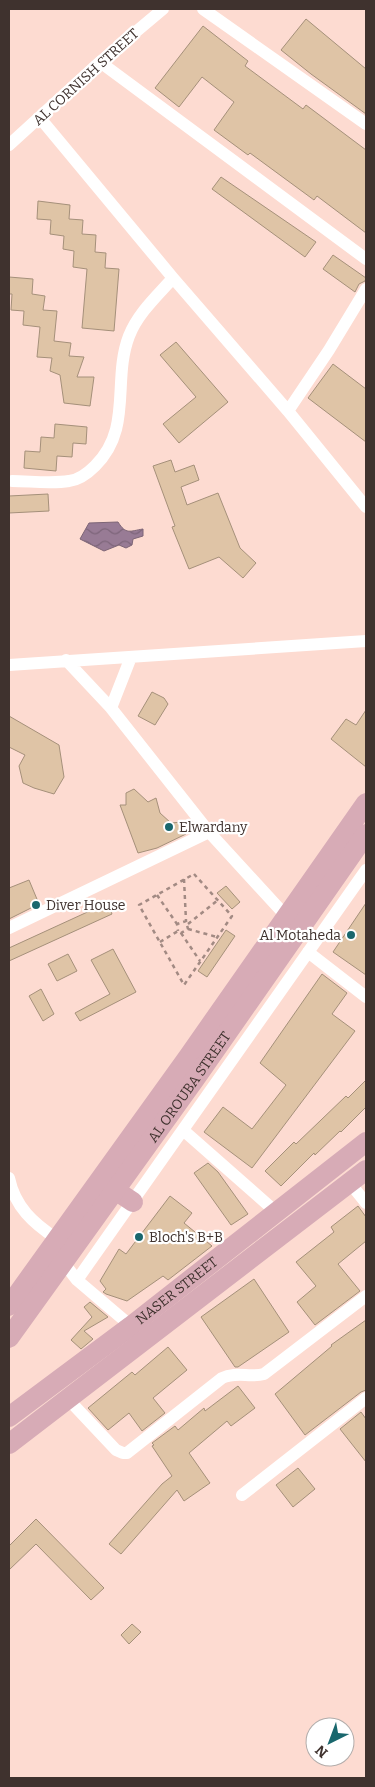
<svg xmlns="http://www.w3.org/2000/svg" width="375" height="1787" viewBox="0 0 375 1787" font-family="Bitter,serif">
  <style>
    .water { fill: url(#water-waves); stroke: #7d6576 }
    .building { fill: #dfc4a6; stroke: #a5907a }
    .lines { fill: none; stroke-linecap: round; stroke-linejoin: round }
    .path { stroke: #a28a83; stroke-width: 2.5; stroke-dasharray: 4 4; stroke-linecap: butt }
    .street { stroke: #fff; stroke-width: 12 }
    .primary { stroke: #d7abb6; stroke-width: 20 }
    .poi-dot { fill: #19676d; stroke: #fff; stroke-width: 2 }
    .labels { text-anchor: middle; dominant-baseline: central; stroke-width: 4.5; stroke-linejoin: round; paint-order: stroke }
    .street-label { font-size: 14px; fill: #3f322e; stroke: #fff }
    .poi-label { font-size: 14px; fill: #3f322e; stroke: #fff; text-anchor: start }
  </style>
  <defs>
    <pattern id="water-waves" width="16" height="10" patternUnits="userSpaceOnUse" patternTransform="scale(1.25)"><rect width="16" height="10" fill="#987b95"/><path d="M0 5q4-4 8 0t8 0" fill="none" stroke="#7d657a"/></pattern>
  </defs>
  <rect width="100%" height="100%" fill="#fddbd1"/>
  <!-- water -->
  <path class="water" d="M118 522C126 535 130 531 143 529V536L133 539 132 545 126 548 119 545 104 551 80 539 89 523Z"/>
  <!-- building -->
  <path class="building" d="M306 19 366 69V114L311 74 281 50Z
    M203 26 248 61 245 66 303 109 306 105 366 150V233L317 196 314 200 250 153 248 155 214 130 234 102 202 77 179 107 155 88Z
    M221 177 316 242 305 257 212 189Z
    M38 201 70 205 69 219 83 220 82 234 96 235 95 252 106 253 105 268 119 269 114 331 82 328 87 269 73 267 74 251 63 249 64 236 50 234 51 220 37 219Z
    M333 255 366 278 365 281 359 284 355 292 323 269Z
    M9 277 33 279 32 294 45 296 43 310 57 311 54 341 71 343 69 356 84 357 77 377H94L90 406 64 403 60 375 50 371 52 358 37 357 40 327 23 325 24 311 11 310 12 294H9Z
    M176 342 228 402 179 443 163 424 196 397 160 355Z
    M333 364 366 389V442L308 398Z
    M55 424 87 427 86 444 73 443 72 457 57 456 56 471 24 468 25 451 40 452 41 437 54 438Z
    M171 460 175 472 194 465 199 480 181 487 187 505 218 493 240 548 256 563 243 578 219 557 189 569 172 527 175 526 153 466Z
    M48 494 49 511 9 513V496Z
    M152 692 164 698 168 704 155 725 138 716Z
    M366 710V767L331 739 346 719 356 725Z
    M9 716 59 745 64 777 54 794 34 788 23 783 19 766 25 755 9 747Z
    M134 789 148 802 156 798 160 813 171 823 182 822 186 834 157 848 138 853 120 805H126V793Z
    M29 880 39 904 9 919V888Z
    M226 886 240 902 232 909 217 893Z
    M107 903 112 914 9 961V948Z
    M366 903V975L333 952Z
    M226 930 235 936 207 977 198 971Z
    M113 949 136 992 80 1021 75 1013 110 994 91 960Z
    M68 954 77 971 57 981 48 964Z
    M322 974 347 993 332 1014 355 1031 252 1168 204 1132 223 1107 252 1129 286 1085 260 1063Z
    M41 989 54 1014 43 1021 29 996Z
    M366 1080V1107L341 1132 340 1131 315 1155 314 1153 281 1186 265 1171 294 1142 296 1144 346 1096 348 1098Z
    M208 1163 218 1172 248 1214 231 1225 194 1173Z
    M170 1196 192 1213 184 1223 212 1246 168 1280 163 1276 127 1301 106 1294 103 1292 106 1289 100 1281 119 1249 126 1254Z
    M358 1206 366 1217V1241L338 1264 360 1291 315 1325 297 1302 316 1286 296 1262 334 1232 331 1227Z
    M254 1279 289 1332 238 1367H235L201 1317Z
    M90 1302 108 1317 84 1331 93 1339 81 1349 71 1340 92 1317 84 1307Z
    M366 1320V1390L361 1392 305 1435 275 1394 332 1346 331 1345Z
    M168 1347 187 1370 153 1398 165 1413 142 1431 129 1413 108 1430 88 1408 132 1372 135 1375Z
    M238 1386 255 1408 231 1426 227 1421 189 1453 210 1483 184 1501 177 1490 121 1554 109 1544 162 1484 172 1476 152 1446 154 1445 152 1443 175 1426 178 1430 204 1408 205 1411Z
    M361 1412 366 1419V1462L340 1429Z
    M298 1468 315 1489 293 1507 276 1485Z
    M36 1519 104 1588 91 1600 36 1544 9 1570V1546Z
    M132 1624 141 1632 129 1644 121 1635Z"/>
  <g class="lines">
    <!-- path -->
    <path class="path" d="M194 874 232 916 184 985 139 905Z
      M184 879 186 921
      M157 895 177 924
      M188 924 218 900
      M188 929 217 937
      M181 933 200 961
      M160 942 178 931 181 933 188 929 186 921 177 924 178 931"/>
    <!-- street -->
    <path class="street" d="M203 9 366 124
      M100 62 366 259
      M40 118 173 278 288 411 366 507
      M9 145 100 62 163 9
      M288 411 329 350 366 289
      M12 481C29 481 52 484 69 481 79 480 88 473 95 466 133 429 112 380 129 336 138 313 157 296 173 278
      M66 660 111 708 209 832 286 916
      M9 665 366 641
      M111 708 131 657
      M9 928 209 832
      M308 952 366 997
      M183 1130 276 1212
      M9 1178C15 1207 33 1223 57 1239
      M350 1183 366 1203
      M63 1262 77 1280 131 1326
      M77 1280 366 870
      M68 1399 116 1450 123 1453H127L222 1378C236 1371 250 1378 264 1374L366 1296
      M242 1495 366 1398"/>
    <!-- primary -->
    <g class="primary">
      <path d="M115 1190 133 1202"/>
      <path d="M9 1306 188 1057 366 803"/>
      <path id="s1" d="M9 1338 195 1079 366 834"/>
      <path id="s2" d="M9 1417 131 1326 366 1142"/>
      <path d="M9 1444 366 1170"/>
    </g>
  </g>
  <!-- markers -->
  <g class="poi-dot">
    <circle cx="169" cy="827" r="5"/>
    <circle cx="36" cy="905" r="5"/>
    <circle cx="351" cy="935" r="5"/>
    <circle cx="139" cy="1237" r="5"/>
  </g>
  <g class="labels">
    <!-- street labels -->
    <g class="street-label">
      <text transform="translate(86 77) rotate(-42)">AL CORNISH STREET</text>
      <text stroke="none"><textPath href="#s1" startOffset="309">AL OROUBA STREET</textPath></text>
      <text stroke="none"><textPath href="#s2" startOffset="210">NASER STREET</textPath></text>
    </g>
    <!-- poi labels -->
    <g class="poi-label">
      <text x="179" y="827">Elwardany</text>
      <text x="46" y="905">Diver House</text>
      <text x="341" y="935" text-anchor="end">Al Motaheda</text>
      <text x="149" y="1237">Bloch's B+B</text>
    </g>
  </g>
  <!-- border -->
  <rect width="375" height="1787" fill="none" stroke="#3f322e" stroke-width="20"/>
  <!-- north arrow -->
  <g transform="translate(330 1742) rotate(222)"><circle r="24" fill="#ffffff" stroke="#b2adab"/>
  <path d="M0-4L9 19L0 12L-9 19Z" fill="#19676d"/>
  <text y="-8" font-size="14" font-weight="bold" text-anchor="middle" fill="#3f322e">N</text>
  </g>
</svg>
